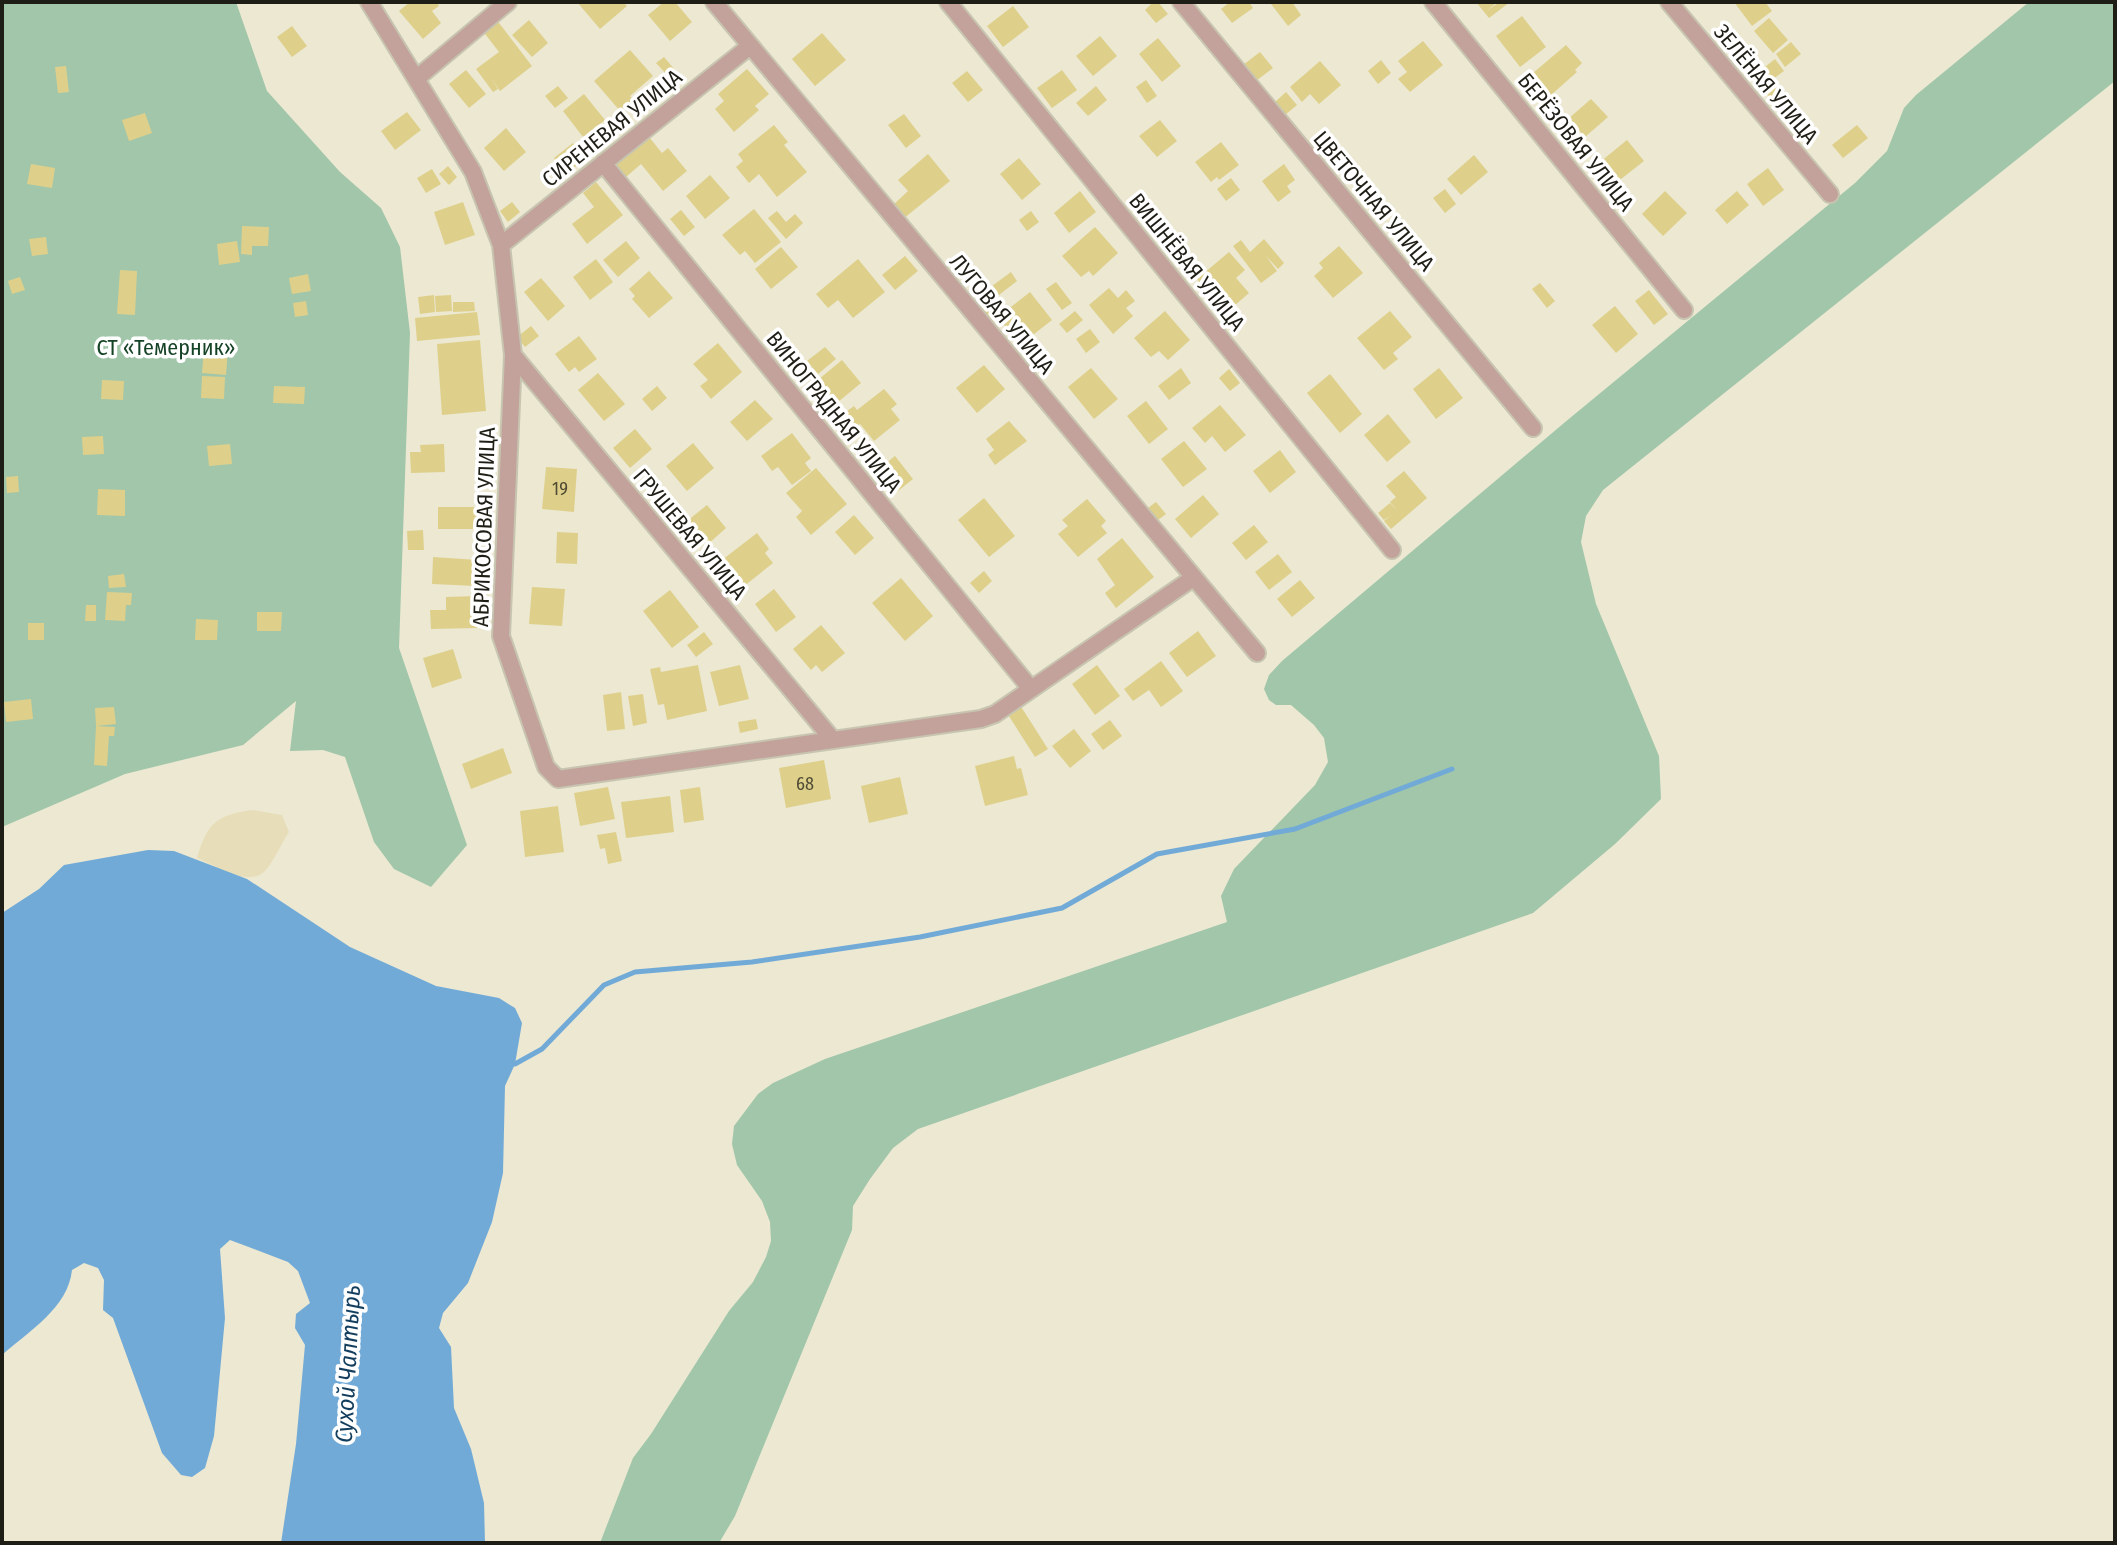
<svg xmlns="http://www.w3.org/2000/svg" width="2117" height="1545" viewBox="0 0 2117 1545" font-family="'Fira Sans Condensed',sans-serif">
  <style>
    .green { fill: #a1c6aa }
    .sand { fill: #e7deb9 }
    .water { fill: #71aad7 }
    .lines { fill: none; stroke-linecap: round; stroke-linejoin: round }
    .stream { stroke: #71aad7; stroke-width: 5 }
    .building { fill: #ded08b }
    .street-casing { stroke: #c7c4b0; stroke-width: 20 }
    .street { stroke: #c3a29c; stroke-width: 16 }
    .labels { text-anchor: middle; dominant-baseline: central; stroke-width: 7; stroke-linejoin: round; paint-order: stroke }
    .number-label { font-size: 18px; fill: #4f4a33 }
    .street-label { font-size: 22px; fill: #1f1e16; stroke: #fff }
    .park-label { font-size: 22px; fill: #154326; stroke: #fff }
    .water-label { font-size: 24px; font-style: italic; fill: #133e5d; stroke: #fff }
  </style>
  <rect width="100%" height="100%" fill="#ece8d2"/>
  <!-- green -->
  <path class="green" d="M2 2H236L267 91 340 172 381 208 400 247 410 333 399 648 467 845 431 887 394 869 374 842 345 757 323 750 290 751 296 701 243 745 125 774 2 827Z
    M2029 2H2115V81L1603 490 1586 516 1581 542 1596 604 1659 756 1661 799 1615 844 1533 913 918 1129 893 1148 870 1179 853 1206 852 1230 735 1516 719 1543H600L633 1458 651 1434 729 1311 753 1282 766 1257 771 1241 770 1222 762 1201 737 1165 732 1144 734 1126 758 1094 773 1083 825 1059 1227 922 1221 896 1234 869 1315 785 1328 762 1324 738 1314 725 1291 705H1276L1269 700 1264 689 1269 675 1282 661 1564 423 1855 183 1887 151 1904 108 1916 95Z"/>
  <!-- sand -->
  <path class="sand" d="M252 810 282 815 289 832C281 844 275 859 266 870 250 889 215 865 197 858 207 823 217 815 252 810Z"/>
  <!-- water -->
  <path class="water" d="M148 850 174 851 247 879 350 947 436 986 499 998 515 1008 522 1023 515 1064 505 1086 503 1173 492 1222 468 1283 443 1313 439 1328 451 1347 454 1408 471 1449 484 1503 485 1543H281L296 1444 305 1345 295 1328 296 1314 310 1303 298 1271 288 1262 230 1240 220 1249 225 1318 214 1436 205 1468 192 1477 181 1475 162 1453 113 1318 103 1310 104 1280 98 1268 84 1263 72 1270C68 1308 29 1331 2 1355V913L39 889 64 865Z"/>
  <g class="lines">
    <!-- stream -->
    <path class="stream" d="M515 1064 542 1049 604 985 635 972 752 962 920 937 1062 908 1157 854 1295 829 1452 769"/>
  </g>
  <!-- building -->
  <path class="building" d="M410 2H437L439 6 432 11 441 23 423 39 399 11Z
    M577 2H623L627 6 600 29Z
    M664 2H675L692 22 670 41 648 15Z
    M1153 2H1158L1168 14 1156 23 1145 10Z
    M1230 2H1249L1253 8 1232 23 1221 9Z
    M1274 2H1292L1301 15 1288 26 1271 4Z
    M1476 2H1497L1487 11 1499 2H1510L1489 18Z
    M1734 2H1765L1772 11 1752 26Z
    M1013 6 1029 27 1003 47 987 26Z
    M1522 16 1546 47 1520 67 1496 36Z
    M1769 18 1788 40 1773 53 1754 31Z
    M496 19 532 66 500 91 491 78 498 89 493 92 476 69 499 52 482 30Z
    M529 20 548 43 532 57 512 35Z
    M292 26 307 46 292 57 277 37Z
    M822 33 846 60 815 86 792 59Z
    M1100 36 1117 56 1093 76 1076 56Z
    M1158 38 1181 66 1162 82 1139 54Z
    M1423 41 1443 65 1410 92 1398 79 1407 72 1398 61Z
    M1791 42 1801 54 1785 67 1776 54Z
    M1566 45 1582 63 1575 70 1577 72 1551 95 1533 73Z
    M630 50 653 76 630 96 634 100 621 112 594 81Z
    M1260 52 1273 68 1256 81 1243 65Z
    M664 57 675 70 668 76 656 63Z
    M1775 59 1784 71 1759 89 1751 78Z
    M1381 60 1391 73 1378 84 1368 71Z
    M1320 61 1341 85 1319 104 1310 94 1302 102 1290 87Z
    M66 66 69 92 58 93 55 67Z
    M747 69 769 94 755 106 759 110 734 132 715 109 724 101 718 94Z
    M466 70 486 94 469 108 449 84Z
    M1062 70 1077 90 1052 108 1037 88Z
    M967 71 983 90 968 102 952 83Z
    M1146 80 1157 96 1147 103 1136 87Z
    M1775 83 1790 100 1779 108 1765 92Z
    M558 86 568 98 555 108 545 96Z
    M1096 86 1107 100 1088 116 1076 103Z
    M1286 92 1297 105 1285 115 1274 103Z
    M584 94 605 120 583 137 563 111Z
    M1591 99 1608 117 1585 137 1568 119Z
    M407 112 421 130 395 150 381 131Z
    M145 113 152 133 129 141 122 120Z
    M904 114 921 136 906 148 888 125Z
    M1160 120 1177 141 1157 157 1139 136Z
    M774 125 788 142 784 145 807 172 777 197 759 174 749 183 736 167 743 161 738 154Z
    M1857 125 1868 138 1843 158 1832 145Z
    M506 128 526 152 504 171 484 148Z
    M649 137 662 153 668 148 687 171 663 191 641 164 626 177 616 165Z
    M1627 140 1644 161 1616 183 1600 162Z
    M1221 142 1239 165 1219 180 1217 177 1211 182 1195 162Z
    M573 143 585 159 566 174 554 158Z
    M928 154 950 181 903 219 892 206 908 191 898 180Z
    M1474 155 1488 172 1461 195 1447 179Z
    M1019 158 1041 184 1022 200 1000 174Z
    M31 164 55 168 52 188 27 184Z
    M1284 164 1295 180 1287 186 1291 192 1278 202 1262 181Z
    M448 166 457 177 449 185 439 174Z
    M1768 168 1784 190 1763 206 1747 184Z
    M432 169 441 184 426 193 417 178Z
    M710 175 730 198 705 219 686 196Z
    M1231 178 1240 190 1226 201 1217 189Z
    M596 182 623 215 587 244 572 224 594 207 583 193Z
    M1445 189 1456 204 1445 213 1433 198Z
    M1080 191 1096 212 1069 233 1054 213Z
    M1665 191 1687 213 1663 236 1642 214Z
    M1737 191 1749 205 1727 224 1715 210Z
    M463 202 475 235 445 245 434 212Z
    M512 202 520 212 508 222 500 211Z
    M754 209 781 242 755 263 745 251 740 255 722 235Z
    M681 210 695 227 684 236 670 219Z
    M777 211 786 222 795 214 803 223 786 239 768 218Z
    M1031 211 1039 222 1027 231 1019 220Z
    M242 226 269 227 268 246H252V255L241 254Z
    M1095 227 1118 253 1093 276 1089 271 1081 277 1062 256Z
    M46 237 48 254 32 256 29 239Z
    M1264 239 1284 263 1278 269 1266 256 1277 271 1261 283 1233 246 1241 240 1250 252Z
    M237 241 240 262 219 265 217 244Z
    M626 241 640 258 618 277 603 260Z
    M1339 246 1363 273 1333 298 1314 276 1323 268 1319 263Z
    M781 247 798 267 771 289 755 269Z
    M1229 252 1245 270 1236 278 1249 293 1226 313 1197 279Z
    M905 256 918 271 895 290 882 275Z
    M596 259 613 282 590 300 573 277Z
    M858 259 885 292 853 318 838 300 828 308 816 294Z
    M120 270 137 271 135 315 117 314Z
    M649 271 673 298 649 318 632 299 635 296 629 289Z
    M1011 272 1017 281 999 295 992 286Z
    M308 274 311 291 292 294 289 278Z
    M20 277 25 290 12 294 8 281Z
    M541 278 565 306 548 321 524 292Z
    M1056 282 1072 303 1062 310 1046 289Z
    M1540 283 1555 301 1547 308 1532 289Z
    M1109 288 1118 298 1126 290 1135 301 1126 308 1133 316 1113 334 1089 305Z
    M1649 290 1668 314 1654 325 1635 301Z
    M1030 292 1052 320 1020 345 998 317 989 324 978 312 996 297 1007 310Z
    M434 295 435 312 420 314 418 297Z
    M451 295 452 311 436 312 435 296Z
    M306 301 308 315 295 317 293 303Z
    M453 302H474L475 311 453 312Z
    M1615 306 1638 334 1616 353 1592 325Z
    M1075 311 1083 320 1067 333 1059 324Z
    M1165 311 1190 340 1168 360 1159 351 1151 357 1134 338Z
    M1390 311 1412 337 1393 353 1398 359 1384 370 1357 338Z
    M477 312 480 335 417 341 415 318Z
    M531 326 539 336 525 347 517 337Z
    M1090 329 1100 342 1086 353 1076 339Z
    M579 336 597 359 579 372 575 367 569 372 555 354Z
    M480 340 486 411 442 415 437 344Z
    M718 343 742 372 711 399 700 386 708 380 693 364Z
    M825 347 836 359 818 374 807 361Z
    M204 348 228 349 226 375 202 373Z
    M842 360 861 383 832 407 813 384Z
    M984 365 1005 389 977 413 956 388Z
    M1091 368 1118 399 1094 419 1068 387Z
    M1181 368 1191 383 1169 400 1158 386Z
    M1439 368 1463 398 1436 419 1413 389Z
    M1229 369 1240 383 1230 391 1219 378Z
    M598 373 625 404 604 421 578 390Z
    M1330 374 1362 414 1340 433 1307 393Z
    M202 376 225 377 224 399 201 398Z
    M102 380 124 381 123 400 101 399Z
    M274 386 305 387 304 404 273 403Z
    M657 386 667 398 652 411 642 399Z
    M884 389 897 404 891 409 900 420 874 441 860 424 851 431 839 417 854 406 857 410Z
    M755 400 773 419 747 441 730 422Z
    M1146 401 1168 429 1149 444 1127 416Z
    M1220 405 1246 435 1225 452 1212 436 1205 443 1192 428Z
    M1388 414 1411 442 1387 462 1364 435Z
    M1009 421 1027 441 995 465 988 455 994 450 986 439Z
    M635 429 652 449 630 468 613 448Z
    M792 433 811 458 805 463 811 471 792 485 778 467 772 471 761 456Z
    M103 436 104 454 83 455 82 437Z
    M1184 441 1207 469 1183 487 1161 459Z
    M693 443 714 468 687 491 666 466Z
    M230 444 232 464 209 466 207 446Z
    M444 444 445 472 411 473 410 452H421L420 445Z
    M1280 450 1296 472 1270 493 1253 471Z
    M895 456 913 479 893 495 875 472Z
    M546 467 577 469 574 512 542 509Z
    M816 468 847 504 811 535 796 517 802 511 786 493Z
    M1404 471 1427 498 1391 529 1384 521 1391 515 1384 520 1378 513 1390 503 1397 510 1390 502 1396 497 1386 486Z
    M18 476 19 492 7 493 6 477Z
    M98 489 125 490V516L97 515Z
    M1203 495 1219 514 1191 538 1175 519Z
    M984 498 1015 536 989 557 958 520Z
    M1087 499 1106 521 1101 526 1107 533 1078 557 1058 534 1068 526 1062 520Z
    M1156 502 1166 514 1153 524 1144 511Z
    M707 505 726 528 707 545 687 521Z
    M438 507H481V529H438Z
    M854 515 874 538 855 555 835 532Z
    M1254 525 1268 542 1246 560 1232 543Z
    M423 530 424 550H408L407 531Z
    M557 532 578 533 577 564 556 563Z
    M757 533 769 549 765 553 773 563 743 587 722 560Z
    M1122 538 1154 577 1116 608 1105 593 1115 585 1097 559Z
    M1278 554 1292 572 1269 590 1255 572Z
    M433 557 478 560 476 586 432 584Z
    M984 571 992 581 979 593 970 583Z
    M124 574 126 587 109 588 108 576Z
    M901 578 933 616 905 641 872 603Z
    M1300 580 1315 598 1292 617 1277 599Z
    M532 587 565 589 562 626 529 624Z
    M774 589 796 617 776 632 755 604Z
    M670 590 699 627 672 648 643 611Z
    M107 592 132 593 131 605H126L125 621 105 620Z
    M476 596 477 628 431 629 430 610H446V597Z
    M86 605H96V621H85Z
    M257 612H282L281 631H257Z
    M196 619 218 620 217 640H195Z
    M28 623H44V640H28Z
    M821 625 845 653 822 672 816 665 811 670 793 649Z
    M1198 631 1216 656 1187 677 1169 653Z
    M704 632 713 644 696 657 687 645Z
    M453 649 462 678 432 688 423 658Z
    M1161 661 1183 691 1161 707 1149 690 1133 701 1124 689Z
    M698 665 707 711 667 720 664 704 658 705 650 669 660 667 661 672Z
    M740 665 749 699 719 706 710 672Z
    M1097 665 1120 696 1095 715 1072 684Z
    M621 692 625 729 607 731 603 695Z
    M643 694 647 723 633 726 628 696Z
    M31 699 33 719 6 722 4 702Z
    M1020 705 1048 749 1035 757 1007 713Z
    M114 707 116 724 96 726 95 708Z
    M756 719 758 729 740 733 738 722Z
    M1110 720 1122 736 1103 750 1091 734Z
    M96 726 115 727 114 736H109L107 766 94 765Z
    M1074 729 1091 751 1070 768 1052 746Z
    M503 748 512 773 471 789 462 764Z
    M1014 756 1017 769 1021 768 1028 795 985 806 975 766Z
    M824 760 831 799 786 808 779 768Z
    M900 777 908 814 869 823 861 786Z
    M608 787 615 819 580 826 574 793Z
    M700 787 704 820 684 823 680 790Z
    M670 796 674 832 626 838 621 802Z
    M558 806 564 852 525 857 520 811Z
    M616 832 622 861 608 864 605 848 600 849 597 835Z"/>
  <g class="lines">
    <!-- street casing -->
    <g class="street-casing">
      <path id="street" d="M369 2 473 172 501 245 513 355 501 636 546 767 558 779 981 719 995 714 1193 578
        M714 2 1257 653
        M948 2 1392 550
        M1181 2 1533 428
        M1433 2 1684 310
        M1669 2 1830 194
        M417 78 508 2
        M603 163 1031 689
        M501 245 750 46
        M513 355 833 740"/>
    </g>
    <!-- street -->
    <use href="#street" class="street"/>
  </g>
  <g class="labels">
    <!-- number labels -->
    <g class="number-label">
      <text x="560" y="489">19</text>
      <text x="805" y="784">68</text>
    </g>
    <!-- street labels -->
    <g class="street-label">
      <text transform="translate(1766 84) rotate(50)">ЗЕЛЁНАЯ УЛИЦА</text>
      <text transform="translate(612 128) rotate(-39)">СИРЕНЕВАЯ УЛИЦА</text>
      <text transform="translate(1576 142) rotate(51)">БЕРЁЗОВАЯ УЛИЦА</text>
      <text transform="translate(1374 201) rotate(50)">ЦВЕТОЧНАЯ УЛИЦА</text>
      <text transform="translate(1187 262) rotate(51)">ВИШНЁВАЯ УЛИЦА</text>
      <text transform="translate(1002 314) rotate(50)">ЛУГОВАЯ УЛИЦА</text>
      <text transform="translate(834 412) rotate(51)">ВИНОГРАДНАЯ УЛИЦА</text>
      <text transform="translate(484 527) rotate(-88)">АБРИКОСОВАЯ УЛИЦА</text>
      <text transform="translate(690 534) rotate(50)">ГРУШЕВАЯ УЛИЦА</text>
    </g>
    <!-- park labels -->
    <g class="park-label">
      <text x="166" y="347">СТ «Темерник»</text>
    </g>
    <!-- water labels -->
    <g class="water-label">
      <text transform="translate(348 1364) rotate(-87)">Сухой Чалтырь</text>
    </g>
  </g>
  <!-- border -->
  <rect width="2117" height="1545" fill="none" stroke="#1f1e16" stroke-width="8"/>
</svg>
